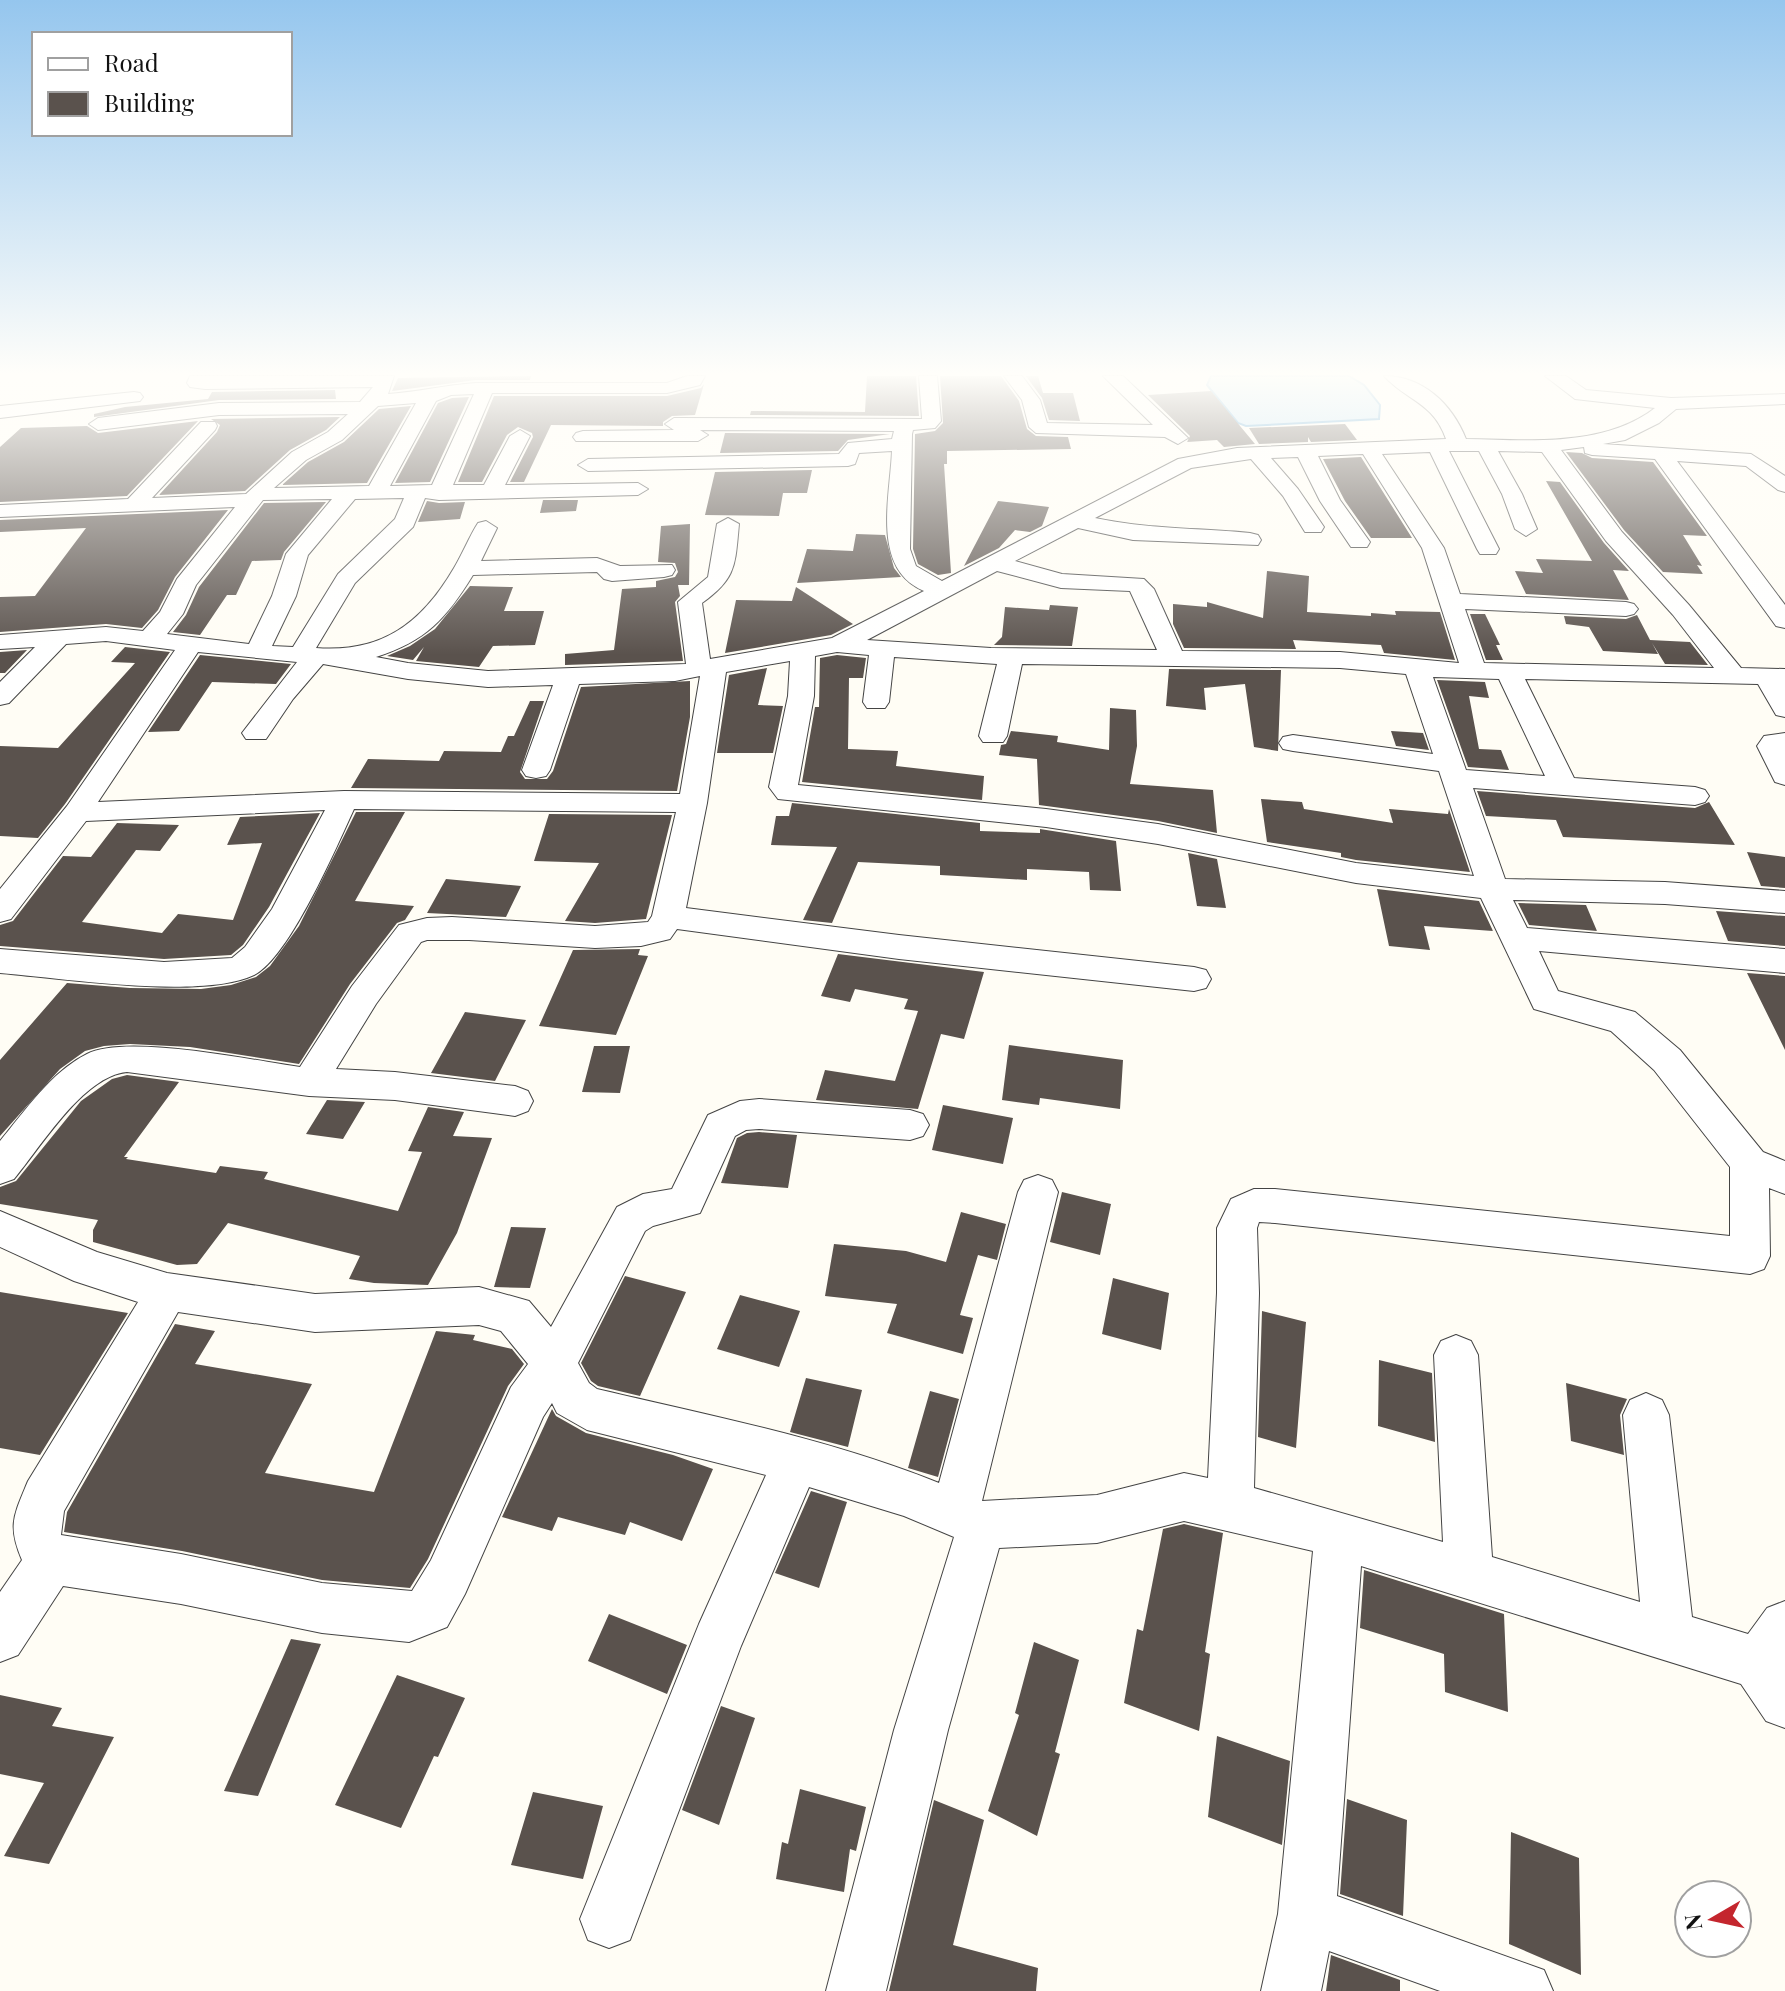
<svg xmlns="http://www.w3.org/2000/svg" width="1785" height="1991" viewBox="0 0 1785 1991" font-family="'Playfair Display',serif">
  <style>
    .water { fill: #b9e0f7; stroke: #3f96cf; stroke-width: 2 }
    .building { fill: #5a524d }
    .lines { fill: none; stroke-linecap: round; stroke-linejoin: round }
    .minor-casing { stroke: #444; stroke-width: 2 }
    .minor { fill: #fff; fill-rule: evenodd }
  </style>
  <rect width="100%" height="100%" fill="#fffdf5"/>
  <!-- water -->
  <path class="water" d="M1211 376H1349L1364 385 1380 405 1379 419 1246 426 1238 423 1207 385Z"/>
  <!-- building -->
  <path class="building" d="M531 376 530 380H476L392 391 398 378Z
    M867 376H916L919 416 750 415 751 411 865 412Z
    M940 376H1001L1019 401 1027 429 1036 436 1068 437 1071 449 947 451V464H944L951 573 938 575 918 564 913 549 915 434 935 431 943 423Z
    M1026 376H1038L1043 393H1073L1080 421 1049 420 1042 398Z
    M704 384 695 415 672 416 663 422V426L551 425 524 482H510L533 437 532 433 518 427 507 435 482 482H458L494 396H667L701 388Z
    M335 390 336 399 219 400 94 417V414L125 407 208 399 212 392Z
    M1211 391 1255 444 1224 447 1217 440 1187 442 1190 436 1148 395Z
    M469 397 430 482 395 483 438 403 452 398Z
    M411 406 367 483 282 485 308 462 344 442 379 409Z
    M340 417 326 430 290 450 245 491 159 495 217 432 220 425 211 419Z
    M198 421 127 496 0 502V447L21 428 87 426 98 433Z
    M1345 424 1357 440 1311 442 1308 437V442L1259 444 1249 428Z
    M725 433 890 434 848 440 838 451 720 453Z
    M1566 452 1582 453 1592 458 1653 462 1707 536 1683 535 1702 566 1697 565 1703 574 1663 572 1624 530Z
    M1361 457 1412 538H1371L1345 501 1323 459Z
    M812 470 807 493H783L779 516 705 515 715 472Z
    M1546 481 1560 482 1604 543 1629 571 1613 570 1629 600 1526 594 1515 571 1543 573 1536 559 1592 561Z
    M543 500H578L576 511 540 513Z
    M427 501 439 503 465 502 460 519 418 522Z
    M998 501 1049 507 1042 526 1030 532 1015 530 999 548 964 566Z
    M326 502 284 552 281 560 252 561 236 595H227L200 635 173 632 186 615 199 587 264 503Z
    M228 510 175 577 158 610 142 628 106 624 0 632V597L35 596 86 528 0 532V520Z
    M690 524 689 585H678L680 596 675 602 683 661 565 665V654L614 650 622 589 656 587V581L675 577 678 572 675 563 658 562 661 526Z
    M856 534 885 535 894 568 901 577 797 583 807 549 853 551Z
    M1267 571 1309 576 1307 612 1371 616V613L1396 615 1395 611 1440 612 1455 660 1384 653 1381 645 1293 640 1296 649 1184 648 1173 624V604L1207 607V602L1263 618Z
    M470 586 513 587 504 611H544L535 645 493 646 479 667 416 661 424 647 413 660 387 656 410 646 435 629Z
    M796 587 853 624 831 635 725 653 736 600 792 601Z
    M1050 605 1078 607 1072 646 994 645 1002 637 1005 607 1049 610Z
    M1470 614H1485L1500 645H1496L1503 660H1486Z
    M1637 615 1650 640 1690 642 1708 665 1665 664 1652 643 1658 654 1603 651 1589 627 1566 624 1564 616 1626 619Z
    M125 647 170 652 65 804 38 838 0 836V746L58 748 135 663 111 662Z
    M27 650 5 673H0V652Z
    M200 655 291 664 276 684 212 682 179 731 148 732Z
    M837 655 866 658 863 678H849L848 749 898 751 896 766 984 776 982 800 802 782 815 707H819L820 658Z
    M767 668 758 705 783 706 773 753H717L729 675Z
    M1169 669 1281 670 1278 751 1254 747 1245 684 1204 688 1206 710 1166 706Z
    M1437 680 1485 682 1489 698 1469 696 1479 749 1501 750 1509 770 1468 767Z
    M690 681V717L677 791 351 788 368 759 439 761 444 751 501 752 508 736H514L530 701H544L520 772 525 779H547L553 771 581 687Z
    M1110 708 1136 710 1137 746 1130 784 1213 790 1217 833 1158 821 1039 805 1037 759 999 755 1001 745 1006 744 1011 731 1058 736 1057 742 1109 750Z
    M1391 731 1423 733 1429 750 1396 746Z
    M1477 791 1695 808 1709 802 1735 845 1563 837 1556 820 1486 816Z
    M1261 799 1302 802 1304 809 1393 823 1389 809 1448 814 1449 809 1470 872 1356 860 1341 857V853L1267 842Z
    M792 803 980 823V831L1040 833V829L1116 841 1121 891 1090 890 1089 872 1027 869V880L940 875V866L858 862 832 923 803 920 837 847 771 845 776 816H789Z
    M356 812H405L355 901 414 906 405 920 397 923 350 984 299 1064 190 1047 130 1044 104 1046 85 1051 60 1069 0 1136V1060L67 983 130 988 201 989 231 985 256 977 270 966 299 926Z
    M320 813 269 907 243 945 231 955 164 959 0 946V925L13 921 63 856 91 857 117 823 179 825 160 851 136 850 82 922 162 933 178 914 233 920 262 843 227 845 240 817Z
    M549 814 672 815 646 919 595 923 565 921 599 863 534 861Z
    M1747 852 1785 857V888L1761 886Z
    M1188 853 1217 859 1226 908 1197 906Z
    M446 879 521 886 506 917 427 913Z
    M1377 889 1479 901 1493 931 1424 926 1430 950 1389 946Z
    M1518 903 1586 905 1597 931 1529 925Z
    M1716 911 1785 916V946L1728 941Z
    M640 949 638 955 648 956 616 1035 539 1026 573 950Z
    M838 954 984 972 964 1039 941 1034 918 1109 816 1100 825 1070 895 1081 918 1011 904 1009 908 999 855 989 850 1002 821 996Z
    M1747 973 1785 976V1050Z
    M465 1012 526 1020 495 1081 431 1073Z
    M1009 1045 1123 1060 1120 1109 1040 1098 1039 1105 1002 1100Z
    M594 1046H630L620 1093 582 1092Z
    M127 1075 179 1082 124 1157H128L126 1159 216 1173 220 1166 268 1172 264 1179 398 1211 422 1152 408 1151 428 1107 464 1112 453 1136 492 1138 457 1233 428 1285 374 1283 349 1279 360 1256 228 1223 197 1264 177 1265 93 1242V1230L98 1220 0 1204V1187L16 1181 81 1101 112 1079Z
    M327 1100 365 1102 343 1139 306 1134Z
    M943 1105 1013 1118 1003 1164 932 1150Z
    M759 1132 797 1135 788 1188 721 1183 737 1138 747 1133Z
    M1062 1192 1111 1204 1100 1255 1050 1242Z
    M961 1212 1006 1224 997 1260 978 1255 960 1315 973 1318 963 1354 887 1333 897 1304 825 1296 834 1244 906 1251 946 1262Z
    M511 1227 546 1228 530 1288 494 1287Z
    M625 1276 686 1292 640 1396 598 1386 591 1381 581 1363Z
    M1113 1278 1169 1293 1161 1350 1102 1334Z
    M0 1292 128 1313 40 1455 0 1448Z
    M740 1295 800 1311 779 1367 717 1349Z
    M1262 1311 1306 1322 1296 1448 1258 1437Z
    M175 1324 215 1331 195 1364 312 1384 265 1473 374 1492 436 1331 475 1335 473 1340 512 1349 524 1364 508 1386 428 1559 410 1588 322 1580 182 1551 64 1532 67 1512Z
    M1379 1360 1432 1373 1435 1442 1378 1426Z
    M806 1378 862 1390 848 1447 790 1432Z
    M1566 1383 1627 1399 1620 1415 1624 1455 1571 1441Z
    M930 1391 959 1399 938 1477 908 1468Z
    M552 1409 556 1416 586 1433 673 1455 713 1469 682 1541 630 1522 625 1535 558 1517 552 1531 502 1517Z
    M811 1491 847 1502 819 1588 775 1573Z
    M1184 1524 1223 1533 1205 1652 1210 1654 1199 1731 1124 1703 1137 1629 1143 1631 1163 1529Z
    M1364 1570 1504 1614 1508 1712 1445 1692 1444 1654 1360 1628Z
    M609 1614 687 1645 667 1694 588 1661Z
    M291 1639 321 1644 258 1796 224 1791Z
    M1034 1642 1079 1660 1055 1752 1060 1754 1037 1836 988 1811 1019 1715 1015 1713Z
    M397 1675 465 1698 438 1757 434 1756 401 1828 335 1805Z
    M0 1695 62 1708 52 1726 114 1737 49 1864 4 1856 44 1783 0 1774Z
    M721 1706 755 1718 719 1825 682 1810Z
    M1217 1736 1290 1761 1282 1845 1208 1817Z
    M800 1789 866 1807 856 1851 850 1849 844 1892 776 1879 782 1842 788 1844Z
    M533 1792 603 1806 583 1879 511 1865Z
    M1347 1799 1407 1820 1403 1916 1340 1894Z
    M934 1800 984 1820 953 1945 1038 1968 1036 1991H889Z
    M1511 1832 1579 1858 1581 1975 1509 1944Z
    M1331 1955 1400 1980V1991H1326Z"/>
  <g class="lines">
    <!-- minor casing -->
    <g class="minor-casing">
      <path id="minor" d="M190 376H394L388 394C418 392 446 385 476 383H667L687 376H705L700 385 667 393H492L453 485H484L510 436 520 430 530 436 505 485 638 483 648 489 638 495 439 500 425 498 413 527 355 583 316 648C382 653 422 623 454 568 463 553 469 537 478 523L486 521 497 528 481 561 597 558 620 566 672 565 675 570 672 575 664 577 612 581 604 579 597 572 473 575C446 619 426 641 376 657L408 663 488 671 686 664 678 602 708 577 717 524 728 518 739 524C735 565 737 578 702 603L710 659 832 638 924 591C871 569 890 498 892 451L859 453 855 464 848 466 588 471 578 465 588 459 839 454 848 443 892 439 894 431 700 430 708 435 698 441H576L573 437 576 433 583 431 674 430 665 424 674 418 922 419 919 376H937L941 421 935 428 913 430 912 434 910 549 916 566 942 581 1178 459 1237 448 1446 439C1433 402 1407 401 1384 376 1423 376 1452 404 1466 439 1527 440 1603 448 1655 408L1575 399 1545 376H1566L1586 390 1671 398 1785 394V404L1676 409 1659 423 1625 440 1603 444 1751 454 1785 476V492L1778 490 1746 466 1677 461 1785 605V628L1776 626 1655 459 1592 455 1585 453 1584 447 1561 450 1622 532 1689 605 1741 668 1785 669V717L1776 715 1758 684 1525 679 1574 778 1695 787 1705 790 1709 796 1705 802 1695 805 1473 788 1505 879 1665 882 1785 891V913L1665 904 1513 900 1527 928 1785 949V973L1539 951 1558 991 1635 1012 1680 1050 1763 1152 1785 1161V1194L1769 1188 1770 1256 1764 1269 1750 1274 1275 1223 1259 1222 1257 1228 1259 1293 1254 1488 1443 1542 1434 1355 1441 1341 1456 1335 1471 1341 1478 1355 1492 1557 1640 1602 1623 1415 1630 1400 1646 1393 1662 1400 1669 1415 1692 1617 1748 1634 1767 1608 1785 1601V1728L1766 1721 1741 1684 1361 1566 1337 1896 1544 1970 1553 1991H1440L1329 1951 1321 1991H1261L1278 1914 1313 1551 1184 1521 1097 1543 999 1548 948 1730 886 1991H826L894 1730 954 1537 904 1516 809 1487 741 1646 630 1940 609 1948 588 1940 580 1919 699 1624 766 1475 587 1430 557 1413 552 1403 543 1417 465 1594 447 1627 409 1642 322 1633 181 1604 63 1586 18 1655 0 1662V1592L22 1560C7 1525 14 1515 28 1481L138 1302 74 1281 0 1247V1211L97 1252 167 1273 315 1294 479 1287 529 1301 551 1327 617 1207 643 1194 672 1189 708 1115 740 1101 759 1099 910 1110 923 1114 929 1125 923 1136 910 1140 759 1129 746 1130 735 1136 700 1213 653 1226 645 1231 578 1363 589 1383 597 1389C712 1416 830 1439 939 1483L1018 1192 1024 1180 1038 1175 1052 1180 1058 1192 982 1501 1097 1495 1184 1473 1208 1478 1217 1293V1228L1231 1199 1254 1189H1275L1730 1236V1167L1654 1070 1611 1031 1534 1009 1481 898 1356 883 1158 844 1046 827 778 799 769 787 788 696 790 661 726 672 707 803 686 908 899 935 1194 967 1206 970 1211 979 1206 988 1194 991 899 959 677 929 670 939 641 946 595 948 469 940H427L421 942 376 1004 336 1069 395 1072 515 1086 528 1091 533 1101 528 1111 515 1116 395 1100 309 1096 127 1072C83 1076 41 1147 14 1179L0 1184V1141C25 1111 51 1072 87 1054 125 1034 252 1060 300 1067L352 986 399 925 427 918 452 917 595 926 648 922 652 916 676 812 354 809C337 846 289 958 254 975 202 1000 61 978 0 973V949L164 962 232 958 245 947 272 909 325 810 86 821 11 919 0 922V889L67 806 175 650 106 641 66 644 9 703 0 705V682L35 647 0 649V635L106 627 143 631 160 612 177 579 235 507 0 517V505L128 499 201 422H215L217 426 215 430 152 498 246 494 292 452 328 432 348 414 219 415 98 430 89 424 98 418 219 403 360 402 373 387 205 389 190 387 187 383ZM474 394 432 485 390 486 436 401 451 395ZM416 403 369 486 274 488 306 460 342 440 378 406ZM1449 451H1479L1502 494 1515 529 1526 536 1537 529 1522 494 1498 451 1542 452 1606 541 1673 615 1714 668 1484 663 1465 609 1626 616 1634 614 1638 609 1634 604 1626 602 1460 594 1444 548 1382 454 1430 452 1477 549 1480 554H1496L1499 549ZM1363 454 1422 548 1459 663 1340 652 1182 651 1154 589 1144 579 1062 574 1015 561 1078 528 1133 540 1258 545 1261 540 1258 535 1250 533C1198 528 1146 529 1095 518L1191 468 1251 459 1283 496 1305 532H1321L1324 527 1298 489 1271 458 1298 457 1320 501 1351 547H1367L1370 542 1340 500 1318 456ZM404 498 395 519 338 574 293 647 272 646 296 596 308 555 355 499ZM332 499 286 554 272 596 249 644 167 634 183 614 196 585 263 500ZM997 571 1061 588 1130 591 1157 650 991 648 867 640ZM198 652 297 662 242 733 246 739H266L293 699 323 664 408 679 488 687 553 685 522 770 526 776 536 778 546 776 550 770 579 684 675 681 700 676 680 794 344 791 98 802ZM837 652 869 655 863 702 867 708H885L889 702 894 657 997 664 979 736 983 742H1003L1007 736 1022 664 1340 668 1406 674 1433 754 1293 735 1283 737 1279 743 1283 749 1293 751 1439 771 1474 876 1356 863 1158 824 1046 809 798 785 814 696 815 656ZM1433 677 1499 679 1545 776 1466 770ZM178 1312 315 1332 479 1325 501 1331 528 1364 511 1387 431 1560 412 1591 322 1583 181 1554 61 1535 64 1511Z
        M1004 376H1022L1040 400 1047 423 1153 425 1103 376H1123L1188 438 1178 444 1165 437 1036 433 1029 427 1022 400Z
        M134 392 140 393 143 397 140 401 0 418V406Z
        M1785 733V785L1775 782 1757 746 1764 736Z"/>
    </g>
    <!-- minor -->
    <use href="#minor" class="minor"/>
  </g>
  <!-- sky -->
  <linearGradient id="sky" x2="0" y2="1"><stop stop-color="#95c6ee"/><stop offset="0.57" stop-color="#fffefa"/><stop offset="1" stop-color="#fffefa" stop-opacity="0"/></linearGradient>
  <rect width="1785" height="655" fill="url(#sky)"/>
  <!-- legend -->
  <rect x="32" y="32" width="260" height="104" fill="#ffffff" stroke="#a0a0a0" stroke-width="2"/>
  <rect x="48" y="58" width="40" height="12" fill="#ffffff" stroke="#a0a0a0" stroke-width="2"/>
  <text x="104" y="72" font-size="24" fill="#111111">Road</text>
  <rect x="48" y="92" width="40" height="24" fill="#5a524d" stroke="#a0a0a0" stroke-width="2"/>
  <text x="104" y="112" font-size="24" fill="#111111">Building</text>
  <!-- north arrow -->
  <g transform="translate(1713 1919) rotate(261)"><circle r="38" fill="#ffffff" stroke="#a0a0a0" stroke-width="2"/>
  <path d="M0-6L14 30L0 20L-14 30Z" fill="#c4262e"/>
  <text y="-12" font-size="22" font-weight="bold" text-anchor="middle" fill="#111111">N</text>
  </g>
</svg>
